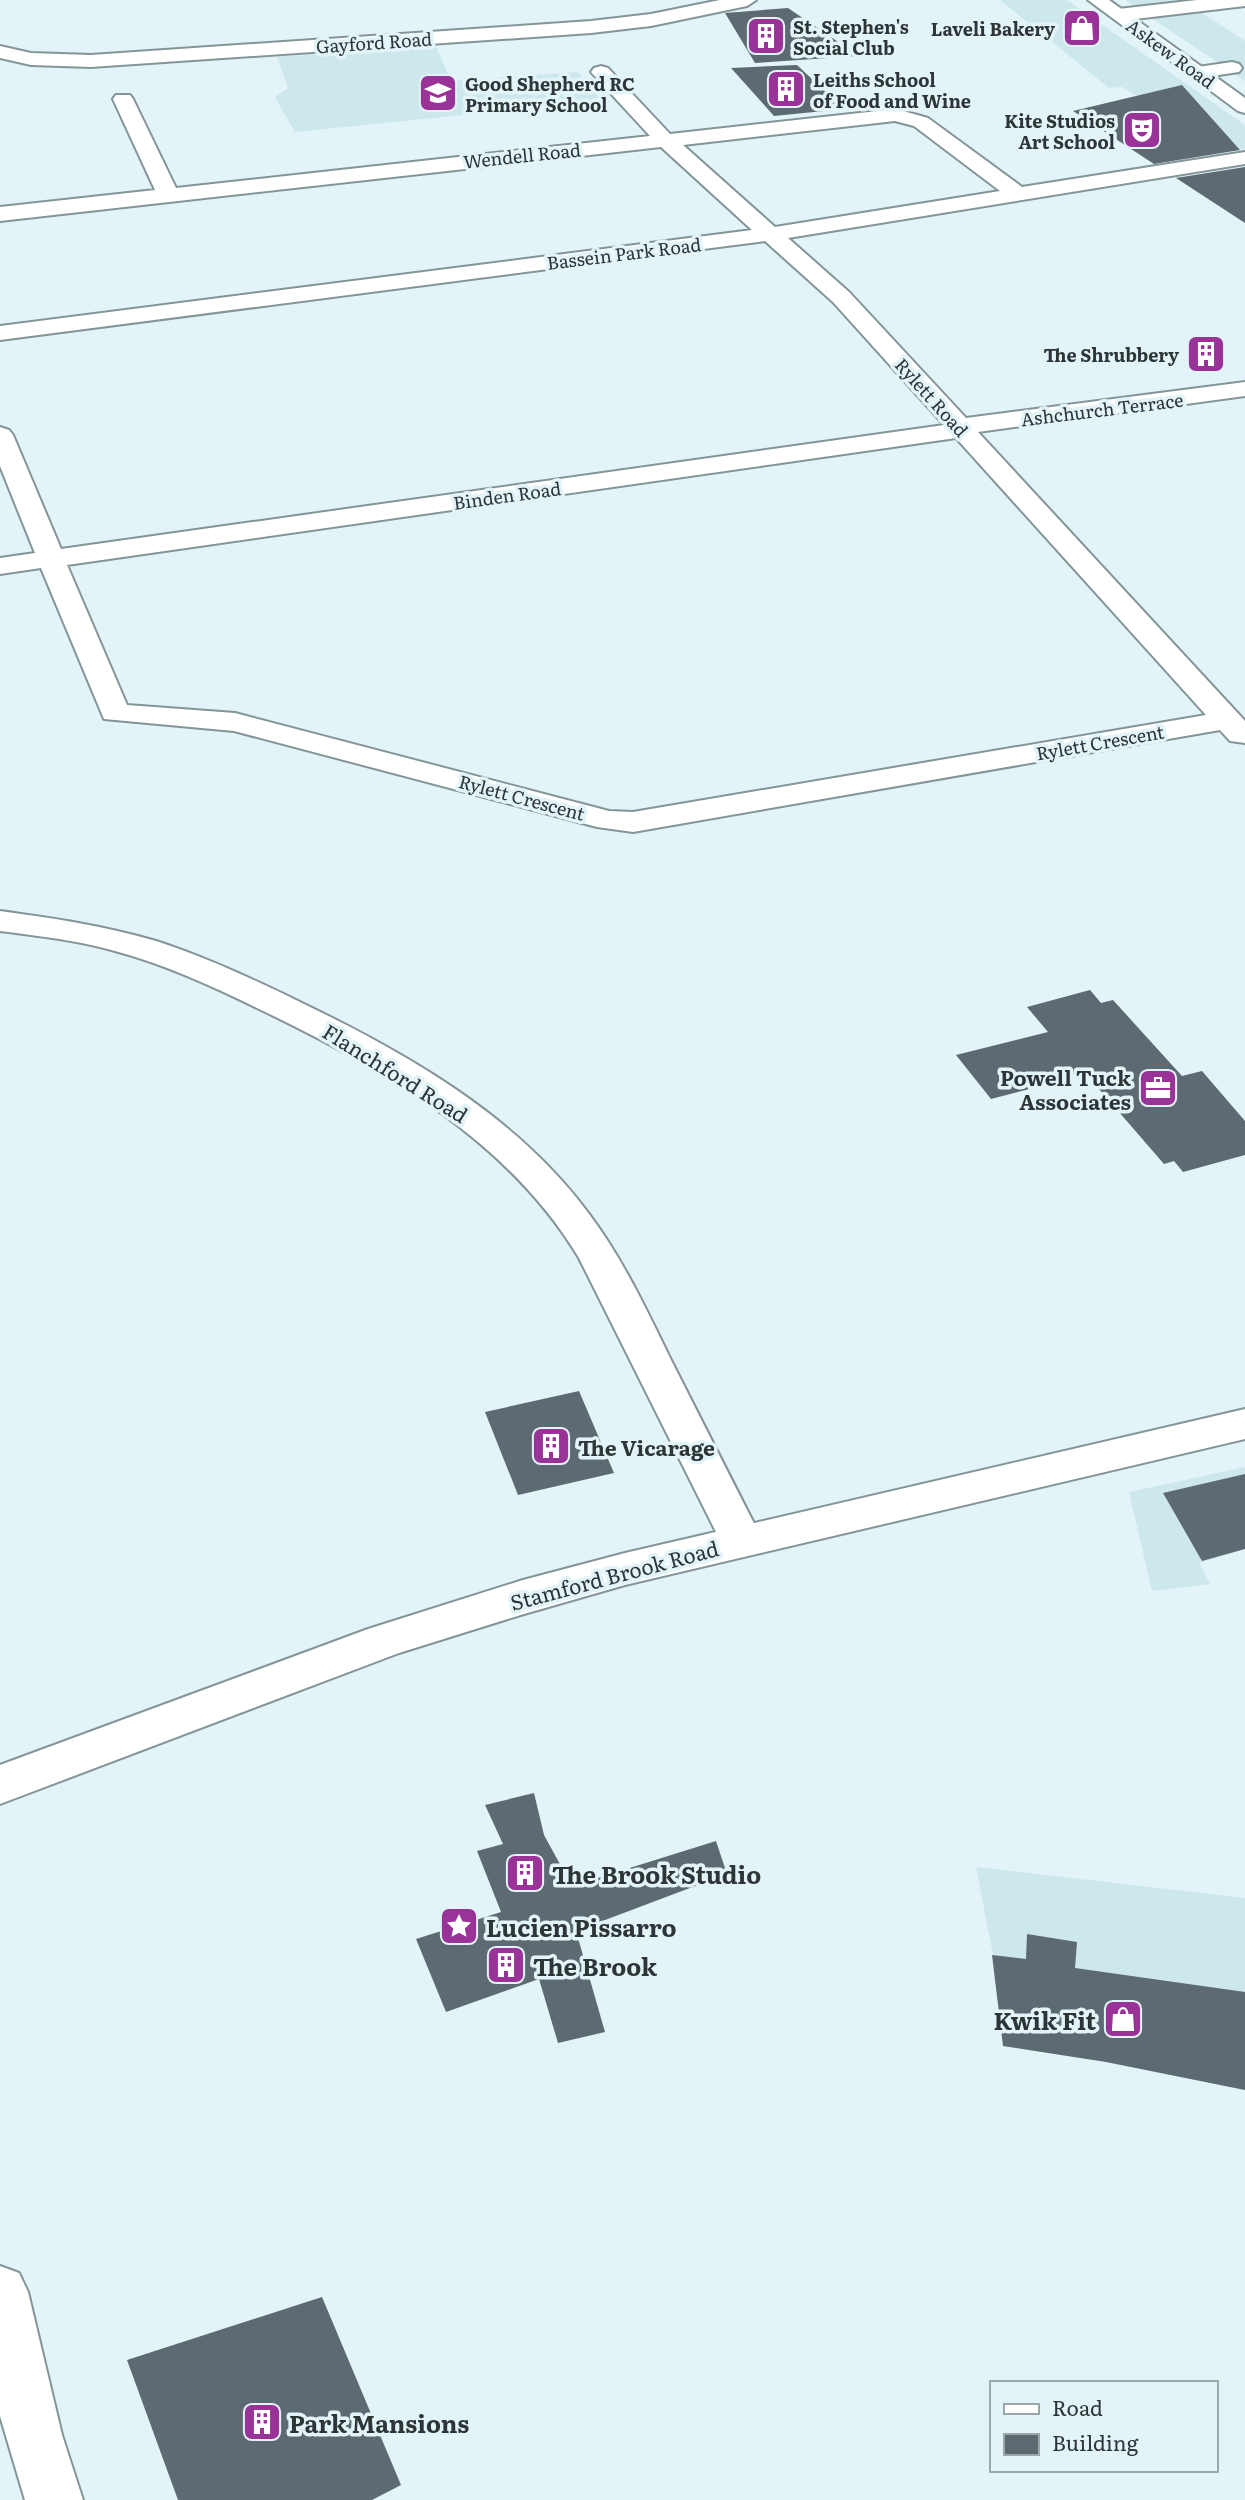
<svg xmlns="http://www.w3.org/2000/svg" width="1245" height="2500" viewBox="0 0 1245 2500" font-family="Literata,serif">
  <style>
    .built { fill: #cde8ec }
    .building { fill: #5e6a72 }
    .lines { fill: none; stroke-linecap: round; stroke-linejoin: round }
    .street-casing { stroke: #849598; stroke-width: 4 }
    .secondary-casing { stroke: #849598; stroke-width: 4 }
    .street { fill: #fff; fill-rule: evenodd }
    .secondary { fill: #fff; fill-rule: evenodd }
    .labels { text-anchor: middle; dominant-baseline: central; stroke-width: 7; stroke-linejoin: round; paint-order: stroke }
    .far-poi-label { font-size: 18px; font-weight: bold; fill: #2e3536; stroke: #e2f4f8; text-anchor: start }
    .far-street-label { font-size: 18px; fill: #2e3536; stroke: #e2f4f8 }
    .street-label { font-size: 21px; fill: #2e3536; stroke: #e2f4f8 }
    .poi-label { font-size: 21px; font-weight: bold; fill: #2e3536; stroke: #e2f4f8; text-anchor: end }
    .near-poi-label { font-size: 24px; font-weight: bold; fill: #2e3536; stroke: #e2f4f8; text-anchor: start }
  </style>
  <rect width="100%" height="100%" fill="#e2f4f8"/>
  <!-- built -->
  <path class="built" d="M1000 0H1067L1245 125V148L1232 151 1122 87 1109 88Z
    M1125 0H1182L1245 41V81Z
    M436 46 451 81 578 72 602 101 295 132 275 97 288 88 277 57Z
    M1245 1467V1549L1199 1563 1210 1584 1152 1591 1129 1492Z
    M976 1867 1245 1898V2090L1106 2062 1003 2046 993 1955Z"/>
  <!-- building -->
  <path class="building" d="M788 8 859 56 755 63 725 13Z
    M797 65 844 109 774 116 731 68Z
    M1182 85 1240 150 1154 164 1073 111Z
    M1245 167V223L1176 178Z
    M1090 990 1101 1003 1113 1000 1182 1076 1202 1071 1245 1121V1155L1183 1172 1174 1161 1164 1164 1086 1074 991 1099 956 1055 1048 1032 1027 1007Z
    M579 1391 614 1473 518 1495 485 1412Z
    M1245 1474V1549L1202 1561 1163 1493Z
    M534 1793 544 1835 572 1886 716 1841 727 1874 576 1931 605 2032 558 2043 539 1979 446 2012 416 1939 501 1912 477 1851 503 1844 485 1805Z
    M1027 1934 1077 1942 1075 1968 1245 1992V2090L1106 2062 1003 2046 992 1955 1026 1959Z
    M322 2297 401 2485 372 2500H178L127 2360Z"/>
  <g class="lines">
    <!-- street casing -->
    <g class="street-casing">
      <path id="street" d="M720 0H756L747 6 651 26 591 33 91 67 31 65 0 58V46L31 53 91 55 591 21 651 14Z
        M1197 0H1245V6L1118 21 1109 15 1118 9Z
        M1232 62 1239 64 1242 68 1239 72 1198 78 1191 76 1188 72 1191 68Z
        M601 66 608 68 670 134 896 109 928 118 1022 187 1245 152V164L788 238 849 292 966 418 1245 382V396L978 432 1245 721V743L1230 741 1220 730 633 832 597 827 234 731 104 719 41 568 0 574V558L35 553 0 466V427L9 430 13 435 61 549 944 425 833 302 765 241 0 340V326L752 230 661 147 0 221V207L155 190 113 99 116 95H130L133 99 176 188 650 136 591 72 594 68ZM895 121 914 126 1000 191 775 227 683 145ZM956 438 1206 715 633 812 609 811 235 713 127 705 67 565Z
        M0 911C52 918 105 926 156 941 206 957 255 980 302 1003 408 1054 518 1117 589 1214 623 1259 647 1311 672 1362 702 1421 732 1481 763 1541L756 1552 741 1557 726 1552 579 1258C508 1139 379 1066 257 1008 212 986 164 964 115 951 77 940 38 936 0 931Z
        M0 2266 19 2273 28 2292 62 2435 83 2500H25L0 2416Z"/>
    </g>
    <!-- secondary casing -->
    <g class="secondary-casing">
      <path id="secondary" d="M1088 0H1109L1245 98V113L1238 111Z
        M1245 1409V1439L625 1585 524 1614 399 1653 0 1804V1765L368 1629 523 1580 625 1553Z"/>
    </g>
    <!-- street -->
    <use href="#street" class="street"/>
    <!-- secondary -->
    <use href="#secondary" class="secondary"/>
  </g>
  <!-- icons -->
  <defs>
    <g id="shop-square" transform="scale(2.0125)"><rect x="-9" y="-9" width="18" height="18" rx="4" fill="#993397" stroke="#e2f4f8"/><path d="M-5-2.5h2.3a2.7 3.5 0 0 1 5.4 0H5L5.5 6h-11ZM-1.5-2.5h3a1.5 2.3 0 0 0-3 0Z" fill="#fff"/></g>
    <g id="building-square" transform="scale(2.0125)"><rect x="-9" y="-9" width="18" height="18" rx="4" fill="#993397" stroke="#e2f4f8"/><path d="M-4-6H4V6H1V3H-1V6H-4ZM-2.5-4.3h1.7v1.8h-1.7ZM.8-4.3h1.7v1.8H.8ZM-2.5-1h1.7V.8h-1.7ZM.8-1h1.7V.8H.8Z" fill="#fff"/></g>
    <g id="school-square" transform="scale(2.0125)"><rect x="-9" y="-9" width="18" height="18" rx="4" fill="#993397" stroke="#e2f4f8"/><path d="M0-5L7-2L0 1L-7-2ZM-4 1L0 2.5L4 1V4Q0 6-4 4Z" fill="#fff"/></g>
    <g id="theatre-square" transform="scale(2.0125)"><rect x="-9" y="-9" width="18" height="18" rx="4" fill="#993397" stroke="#e2f4f8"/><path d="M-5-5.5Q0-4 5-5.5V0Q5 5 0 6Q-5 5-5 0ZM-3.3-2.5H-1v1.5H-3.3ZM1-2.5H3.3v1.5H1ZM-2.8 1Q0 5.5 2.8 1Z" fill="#fff"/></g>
    <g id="office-square" transform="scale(2.0125)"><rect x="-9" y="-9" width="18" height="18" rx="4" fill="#993397" stroke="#e2f4f8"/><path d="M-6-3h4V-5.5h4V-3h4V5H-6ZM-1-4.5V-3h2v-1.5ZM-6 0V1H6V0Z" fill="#fff"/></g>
    <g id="sight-square" transform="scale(2.0125)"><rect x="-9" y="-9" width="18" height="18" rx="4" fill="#993397" stroke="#e2f4f8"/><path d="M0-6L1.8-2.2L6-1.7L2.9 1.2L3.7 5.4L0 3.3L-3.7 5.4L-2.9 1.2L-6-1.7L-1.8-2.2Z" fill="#fff"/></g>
  </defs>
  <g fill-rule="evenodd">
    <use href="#shop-square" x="1082" y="28"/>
    <use href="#building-square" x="766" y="36"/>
    <use href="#building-square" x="786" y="89"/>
    <use href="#school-square" x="438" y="93"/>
    <use href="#theatre-square" x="1142" y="130"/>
    <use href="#building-square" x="1206" y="354"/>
    <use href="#office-square" x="1158" y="1088"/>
    <use href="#building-square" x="551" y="1446"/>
    <use href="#building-square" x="525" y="1873"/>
    <use href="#sight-square" x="459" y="1926"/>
    <use href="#building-square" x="506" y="1965"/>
    <use href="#shop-square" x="1123" y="2019"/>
    <use href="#building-square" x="262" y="2422"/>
  </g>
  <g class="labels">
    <!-- far-poi labels -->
    <g class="far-poi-label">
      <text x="793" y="26">St. Stephen's<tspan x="793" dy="21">Social Club</tspan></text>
      <text x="1055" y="28" text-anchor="end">Laveli Bakery</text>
      <text x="813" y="79">Leiths School<tspan x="813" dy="21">of Food and Wine</tspan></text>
      <text x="465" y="83">Good Shepherd RC<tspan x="465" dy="21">Primary School</tspan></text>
      <text x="1115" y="120" text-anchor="end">Kite Studios<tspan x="1115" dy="21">Art School</tspan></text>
      <text x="1179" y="354" text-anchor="end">The Shrubbery</text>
    </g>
    <!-- far-street labels -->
    <g class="far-street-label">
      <text transform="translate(374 42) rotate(-4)">Gayford Road</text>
      <text transform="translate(1171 53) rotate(36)">Askew Road</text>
      <text transform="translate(522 155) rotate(-6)">Wendell Road</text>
      <text transform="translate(624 253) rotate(-7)">Bassein Park Road</text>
      <text transform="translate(932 397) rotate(48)">Rylett Road</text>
      <text transform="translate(1102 409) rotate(-7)">Ashchurch Terrace</text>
      <text transform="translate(507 495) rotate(-8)">Binden Road</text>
      <text transform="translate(1100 742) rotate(-10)">Rylett Crescent</text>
      <text transform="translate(522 797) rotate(15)">Rylett Crescent</text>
    </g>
    <!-- street labels -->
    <g class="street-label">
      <text transform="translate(396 1072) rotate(32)">Flanchford Road</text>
      <text transform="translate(614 1574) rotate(-15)">Stamford Brook Road</text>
    </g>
    <!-- poi labels -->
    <g class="poi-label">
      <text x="1131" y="1076">Powell Tuck<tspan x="1131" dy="24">Associates</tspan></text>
      <text x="578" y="1446" text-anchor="start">The Vicarage</text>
    </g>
    <!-- near-poi labels -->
    <g class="near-poi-label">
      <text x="552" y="1873">The Brook Studio</text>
      <text x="486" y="1926">Lucien Pissarro</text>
      <text x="533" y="1965">The Brook</text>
      <text x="1096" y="2019" text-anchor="end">Kwik Fit</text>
      <text x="289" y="2422">Park Mansions</text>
    </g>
  </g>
  <!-- legend -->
  <rect x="990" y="2381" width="228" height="91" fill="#e2f4f8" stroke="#9aa8aa" stroke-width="2"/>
  <rect x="1004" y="2404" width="35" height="10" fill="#ffffff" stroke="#9aa8aa" stroke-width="2"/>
  <text x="1052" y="2416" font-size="21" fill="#2e3536">Road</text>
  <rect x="1004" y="2434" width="35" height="21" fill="#5e6a72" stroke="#9aa8aa" stroke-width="2"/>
  <text x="1052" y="2451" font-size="21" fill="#2e3536">Building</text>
</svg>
